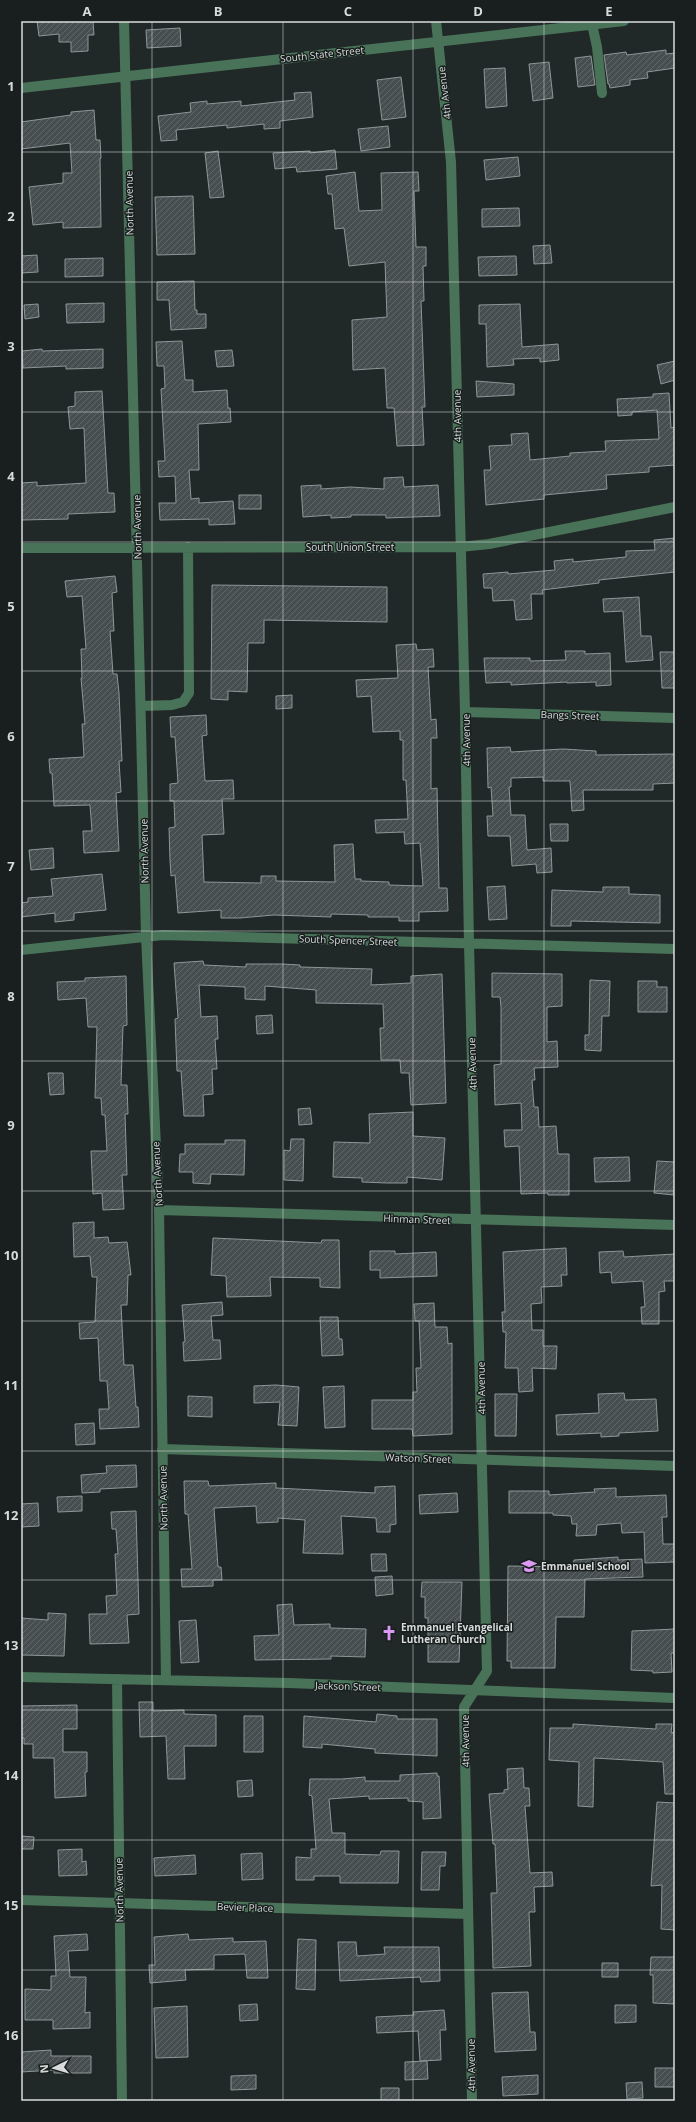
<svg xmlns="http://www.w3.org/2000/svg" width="696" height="2122" viewBox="0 0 696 2122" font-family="'Open Sans',sans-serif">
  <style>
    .building { fill: url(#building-hatch); stroke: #8d9698 }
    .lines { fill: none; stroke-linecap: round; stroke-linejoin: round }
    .minor { stroke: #497358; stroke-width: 10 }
    .grid { fill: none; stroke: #d7dcdb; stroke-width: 1; stroke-opacity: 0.55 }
    .labels { text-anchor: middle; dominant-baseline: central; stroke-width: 3; stroke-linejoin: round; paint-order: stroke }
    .street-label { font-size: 10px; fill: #d7dcdb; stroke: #181f1e }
    .poi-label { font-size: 10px; font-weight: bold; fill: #d7dcdb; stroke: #181f1e; text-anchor: start }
    .neatline { fill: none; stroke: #d7dcdb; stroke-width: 1.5 }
    .grid-label { font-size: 13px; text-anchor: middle; font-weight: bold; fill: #d7dcdb }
  </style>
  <defs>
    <pattern id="building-hatch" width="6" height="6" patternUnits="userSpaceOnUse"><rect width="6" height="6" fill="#464e50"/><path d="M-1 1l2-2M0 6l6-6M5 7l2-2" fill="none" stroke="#606769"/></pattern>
  </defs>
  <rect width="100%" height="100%" fill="#212928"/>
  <!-- building -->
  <path class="building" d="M37 21H93L94 35H88V51L71 52V42H59V34L39 36Z
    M180 28 181 46 147 48 146 30Z
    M666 50V54L675 53V68L647 72 648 78 630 80V85L610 88 609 84H608L604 55 626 52 627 55Z
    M591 56 595 85 578 87 575 58Z
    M549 62 553 98 533 101 529 64Z
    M505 68 507 106 486 108 484 69Z
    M401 77 406 117 382 120 377 80Z
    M311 92 313 117 280 121V128L264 129V124L227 128V125L176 130 177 140 161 141 158 116 191 112 190 103 207 101V104L241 101V106L295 100 294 93Z
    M94 110 96 140H100L101 158 100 159 101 227 63 228V222L33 225 29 187 63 183V173H72L70 143 21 149V122L71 115V112Z
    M388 126 390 147 361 151 358 129Z
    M335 150 337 169 297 172 296 167 275 169 273 153 310 151V153Z
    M218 151 224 197 210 198 205 153Z
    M518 157 520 176 486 180 484 160Z
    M355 172 359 211 382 210 381 173 418 172 419 191H414L416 247H426V266H423L424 301H421L425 407H422L424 445 397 446 394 408H387L385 368 353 370 352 320 387 317 385 262 349 266 344 228 335 229 332 194H328L326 176Z
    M193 196 195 254 157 255 155 197Z
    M519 208 520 226 482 227V209Z
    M550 245 552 263 534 264 533 246Z
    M37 255 38 272 21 273V256Z
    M516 256 517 275 479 276 478 257Z
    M103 258V276L65 277V259Z
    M194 281 195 310H197V314H206V328L171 330 169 300H157V282Z
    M104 303V322L67 323 66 304Z
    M38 304 39 317 25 319 24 305Z
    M520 304 522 347 558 344 559 360 540 362V358L513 359 514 365 487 367 486 324H479V305Z
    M182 341 185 380H193V392L227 390 228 408H230L231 422 198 424 199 470H189L191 499 199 498V503L233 501 235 524 209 525V519L160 520 159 503H176L175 476 159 477 158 461H165L161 389 165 388 164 366H157L156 342Z
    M42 349V351L103 349V368L66 369V366L23 368 22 351Z
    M232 350 234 366 217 367 215 351Z
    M675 361V380L661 384 657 365Z
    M476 381 514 384V395L477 397Z
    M102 391 108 493H114L115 512 68 514V519L21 520V483L37 482V486L86 483 84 428 70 429 68 407 75 406V392Z
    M669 393 671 428 675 427V465L649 467V472L606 475 607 489 544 495V499L486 505 484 470H491L489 446 512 445 511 434 528 433 530 460 570 456V453L606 451 605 441 659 439 657 410 632 412V415L618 416 617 399 653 397V394Z
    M403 477 404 487 438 485 440 516 386 518V515H351V517L331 518V515L303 517 301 486 321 485V489L350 487 384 489V478Z
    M239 495H261V509H239Z
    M675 538V572L599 580V583L542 590 543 594H531L532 619 516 620 514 600 493 601 492 588H484L483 574 508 572V574L555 570 554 561 573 559V562L626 557V551L655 550 654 540Z
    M115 576 117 592 112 593 114 631H110L113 674H117L119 693 122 761H119L121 792 116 793 119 851 84 853 83 831H92L90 805 54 806 52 773H50L49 759 84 757 82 724H85L81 678H82L81 649H86L82 596 67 597 65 581Z
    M212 585 387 587V622L264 620V643H248L247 692 228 691V700L211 699Z
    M639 597 641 636H651L653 660 626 662 623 611 604 612 603 599Z
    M416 644 417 650 433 649 434 667H428L431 720 436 719 437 738H431V789L437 788 439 888H447L448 911 419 912V921H399V917H368V915L331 914V917L274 915 240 918H221V910L178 913 175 875 171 876 170 860 169 828 175 827 174 801H170V784L178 783 175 737H171L170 717 206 715 207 735 202 736 205 781 233 780 234 799H222L224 834 202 835 204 882 261 883V876H276V881L335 882 334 845 353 844 355 879H361V881L389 882V885L423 886 420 843 405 844 404 832 376 833 375 820 408 819 406 780H403V740H400V731L373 732 371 696 357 697 356 680 398 678 396 645Z
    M565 651H585V654L610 653 611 685 596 686V682L567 683V682L511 685V682L486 683 484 658H530V661L566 660Z
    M660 652H675V688H662Z
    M292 695V708L276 709V696Z
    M510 747 511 752 563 749 596 751V755L675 754V783L653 784V790H583L584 810 572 811 570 781H543V777L511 778V787H509L511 815H525L527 850 551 848 552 872 537 873 536 864 512 866 510 836H488L487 816H493L491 787 488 788 487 748Z
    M550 824H568V841H551Z
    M53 848 54 868 31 870 29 850Z
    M102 874 106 910 74 913V920L55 922V913L21 917V903L28 902V898L53 896 51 879Z
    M505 886 507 919 489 920 487 887Z
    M603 887H629V894L660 895V923L571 921V926H551L552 890 603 892Z
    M203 961 204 965 246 967V964H282L300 965V967L372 969 371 985 411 983V976L442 974 446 1103 411 1105 409 1073H401L400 1060H381L380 1028H384L383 1004 316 1003V990L265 986V1000L245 999V987L199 985 201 1017 217 1016 218 1039H215L217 1069H212L213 1094 203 1095 204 1116H184L181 1071H177L175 1019 178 1018 174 963Z
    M492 973 562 974V1006L547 1007V1042L557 1041 558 1067 534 1068 535 1080H532L534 1107H538L539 1127 556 1126 558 1154H569V1195H548V1193L521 1194 519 1146 505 1147 504 1130H522L521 1103 495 1105 494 1065 501 1064V1007L500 997H492Z
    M126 976 127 1025 123 1026 121 1085H127L128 1114H125L127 1175H122L124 1209 103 1210 102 1193 93 1194 91 1151H107L105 1115H102L101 1098H95L97 1027H88L86 998 58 1000 57 982 85 981V978Z
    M590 980 610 981 609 1016H602L601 1051 585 1050V1035H589Z
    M638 981H657V987H667V1012H638Z
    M272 1015 273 1033 257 1034 256 1016Z
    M48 1073H63L64 1094 50 1095Z
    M310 1108 312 1124 299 1125 298 1109Z
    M413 1112V1136L445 1138 442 1180 407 1177V1183H387L362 1182V1178L333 1177 334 1142 370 1143 369 1114Z
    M291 1139H304L303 1181 284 1180V1150L290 1151Z
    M225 1140H245L244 1175 211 1174 210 1184 193 1183V1172H179L180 1154H185V1144H225Z
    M629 1157 630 1181 595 1182 594 1158Z
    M657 1161 675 1162 674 1195 654 1193Z
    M94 1222V1238L108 1237 109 1243 127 1242 131 1275H128L127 1305H121L124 1365H133L136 1407H138L139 1427 100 1429 99 1409H109L107 1381H100L98 1338 80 1339 79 1323 95 1322 97 1277H92L90 1256 74 1257 73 1223Z
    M213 1238 321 1243 322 1240H339L340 1288 320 1287V1278L270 1277 271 1296 227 1297 226 1276 211 1275Z
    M566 1248 567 1275H561L562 1286 541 1287 542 1303 531 1304 532 1330H543V1346H557L556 1369 532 1368 533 1391 519 1392 518 1368H505L506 1332H503L502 1312H505L503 1252Z
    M370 1251H395V1254L436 1252 437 1276 380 1278V1270H370Z
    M623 1251 624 1257 675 1254V1281H664L665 1291 659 1292V1324H642L641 1307H645L643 1281 612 1283 611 1272 600 1273 599 1252Z
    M222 1302 223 1315 211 1316 213 1340H220L221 1359 184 1361 183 1342H185L182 1305Z
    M434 1303 435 1327H447L448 1344 452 1343V1434L413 1436 412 1429H372V1400H413V1392H417L416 1368H421L419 1321H415L414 1304Z
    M320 1317H338L339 1339H342L343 1355 322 1356Z
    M276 1385 299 1387 297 1426 278 1425 280 1402 254 1403V1386Z
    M344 1386 345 1427 325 1428 323 1387Z
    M624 1393 625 1400 656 1399 658 1431 619 1433V1436L601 1437V1433L557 1435 556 1415 599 1413 598 1394Z
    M495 1394H517L516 1436H495Z
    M188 1396 212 1397V1417L188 1416Z
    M94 1423 95 1444 76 1445 75 1424Z
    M136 1465 137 1487 100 1489V1492L82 1493 81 1475 107 1473 106 1466Z
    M184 1481H208L209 1486 276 1483V1488L375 1493V1487L395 1486 396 1524 390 1525V1532H377L376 1518 341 1516 343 1554 303 1553 305 1520 278 1518V1522L257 1523 256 1506 214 1508 218 1567H221L222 1580H213V1586L182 1587 181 1569H192L188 1514H185Z
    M616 1488V1497L666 1495 667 1517H662L663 1544H675V1562L645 1563 644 1532 622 1533 621 1523 597 1525 596 1535 576 1536 577 1524H572L571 1516 553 1515V1513H509V1491H549V1495L595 1492 594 1489Z
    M457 1493 458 1512 420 1514 419 1495Z
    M82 1496V1511L58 1512 57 1497Z
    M38 1503 39 1526 21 1527V1504Z
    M136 1511 139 1614 127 1615 129 1643 90 1644 89 1614H107L106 1596 117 1595 115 1554H118L116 1529H112L111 1512Z
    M371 1554H386L387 1571H372Z
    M618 1557V1560L642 1559 643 1577 585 1579 584 1617H556L555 1668H511V1661H507L508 1566 573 1567 574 1560Z
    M392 1576 393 1594 376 1596 375 1577Z
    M422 1582H462L459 1662H428V1618H425V1597H421Z
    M292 1604 294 1625 330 1624V1628L366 1629 365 1657 331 1656V1659L255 1660 254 1636 279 1635 277 1605Z
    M48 1613 66 1614 64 1656 21 1655V1618L48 1620Z
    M196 1620 199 1662 181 1663 179 1621Z
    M675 1629V1653H671L672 1672 653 1673V1671L631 1670 632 1631Z
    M139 1702H153V1711L184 1710V1714L216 1715V1746H184L185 1779H168L166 1736 140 1737Z
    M77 1705V1729H63V1752H87V1772H85L86 1796 55 1798 54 1758H33V1744H24V1738H21V1706Z
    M377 1714 397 1716V1719H437V1756L375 1753V1749L322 1744V1748L303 1747 304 1716 376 1722Z
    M244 1716H263V1752H244Z
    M573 1724 656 1729V1724H672L671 1733 675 1732V1794H665L663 1762 594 1758 593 1807 578 1806 579 1762 549 1760 550 1728H573Z
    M523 1768 524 1788H529L530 1806H525L530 1873 552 1872 553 1886 534 1887 535 1912H529L531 1966 493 1968 491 1893H497L495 1844H493L489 1794 504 1793V1790L508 1789 507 1769Z
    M437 1773V1776H439L441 1818 423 1819V1802L408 1801V1798L369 1799V1796L329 1799 332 1833H345V1854L380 1855 381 1851H399L398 1883H340V1876H314V1880H296V1857L311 1858V1849H316L312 1796 309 1795 310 1779H342L365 1777V1781H400V1775Z
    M252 1780 253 1796 238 1797 237 1781Z
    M657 1802 675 1803V1930L661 1929 662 1885 651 1886Z
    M21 1836 34 1837 33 1849H21Z
    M82 1849V1862L86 1861 87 1875 59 1876 58 1850Z
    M422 1852H446L445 1866H440L439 1890H421Z
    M262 1853 263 1879 242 1880 241 1854Z
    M195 1855 196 1874 155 1876 154 1858Z
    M87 1934 88 1950 68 1951 70 1977H86L85 2013 90 2012V2028L53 2029V2020H25V1989L51 1990V1976H56L54 1936Z
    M188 1934 189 1940 233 1938V1942L266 1941 268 1978H247L245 1954 214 1955V1969L185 1970 186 1980 150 1983 149 1965H155L154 1937Z
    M298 1939 316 1940 315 1990 296 1989Z
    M338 1942H356L357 1956 385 1954 384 1947H439L440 1981 421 1982 420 1977 340 1981Z
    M651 1957H675V2004L653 2003V1975H650Z
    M602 1963H618V1977H602Z
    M528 1992 530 2032H535L536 2050 495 2052 492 1993Z
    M257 2004 258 2020 240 2021 239 2005Z
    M615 2005H636V2022L615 2023Z
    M187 2006 188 2057 156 2058 154 2008Z
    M444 2010 446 2030H440L441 2060 420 2061 418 2031 377 2033 376 2017 414 2015 413 2012Z
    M51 2050V2056H91V2073H54V2070L21 2072V2052Z
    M427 2061 428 2079 405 2080V2062Z
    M655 2068H675V2087H655Z
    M256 2075V2089L231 2090V2076Z
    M538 2075V2094L503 2096 502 2077Z
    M642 2082 643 2098 627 2099 626 2083Z
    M381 2088H399V2101H381Z"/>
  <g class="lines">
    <!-- minor -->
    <path class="minor" d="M124 21 146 936 159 1210 166 1680
      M436 21 451 162 465 712 469 944 487 1671 464 1707 472 2101
      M592 24 597 47 602 93
      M21 88 624 21
      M21 548 460 547 489 544 675 507
      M141 706 172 705 183 702 189 693 188 547
      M465 712 675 718
      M21 950 163 935 675 949
      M159 1210 675 1225
      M162 1449 675 1466
      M21 1677 289 1683 675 1698
      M117 1679 122 2101
      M21 1900 468 1914"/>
  </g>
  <!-- grid -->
  <path class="grid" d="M152 21V2101M283 21V2101M413 21V2101M544 21V2101M21 152H675M21 282H675M21 412H675M21 542H675M21 671H675M21 801H675M21 931H675M21 1061H675M21 1191H675M21 1321H675M21 1451H675M21 1580H675M21 1710H675M21 1840H675M21 1970H675"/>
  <!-- icons -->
  <defs>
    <g id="school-bare" transform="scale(1.2)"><path d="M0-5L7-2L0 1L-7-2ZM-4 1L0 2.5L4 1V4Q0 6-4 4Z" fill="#dc99f4" stroke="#181f1e" stroke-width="2.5" paint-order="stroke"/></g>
    <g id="church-bare" transform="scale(1.2)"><path d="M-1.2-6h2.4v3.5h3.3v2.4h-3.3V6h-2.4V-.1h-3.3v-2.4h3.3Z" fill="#dc99f4" stroke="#181f1e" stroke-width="2.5" paint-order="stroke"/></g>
  </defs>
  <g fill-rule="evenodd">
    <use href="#school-bare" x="529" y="1566"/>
    <use href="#church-bare" x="389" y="1633"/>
  </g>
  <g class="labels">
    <!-- street labels -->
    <g class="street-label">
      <text transform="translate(322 54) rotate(-6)">South State Street</text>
      <text transform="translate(444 93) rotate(-97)">4th Avenue</text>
      <text transform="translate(129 203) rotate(-91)">North Avenue</text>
      <text transform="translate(457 416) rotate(-91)">4th Avenue</text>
      <text transform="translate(137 527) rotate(-91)">North Avenue</text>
      <text x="350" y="547">South Union Street</text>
      <text transform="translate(570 715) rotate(2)">Bangs Street</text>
      <text transform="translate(466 740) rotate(-91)">4th Avenue</text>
      <text transform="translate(144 851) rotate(-91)">North Avenue</text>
      <text transform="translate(348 940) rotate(2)">South Spencer Street</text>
      <text transform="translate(472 1064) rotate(-92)">4th Avenue</text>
      <text transform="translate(157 1174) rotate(-93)">North Avenue</text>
      <text transform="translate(417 1219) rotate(2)">Hinman Street</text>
      <text transform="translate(481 1388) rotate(-91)">4th Avenue</text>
      <text transform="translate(418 1458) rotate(2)">Watson Street</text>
      <text transform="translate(163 1498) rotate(-91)">North Avenue</text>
      <text transform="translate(348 1686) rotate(2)">Jackson Street</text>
      <text transform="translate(465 1741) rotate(-91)">4th Avenue</text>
      <text transform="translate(119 1890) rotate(-91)">North Avenue</text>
      <text transform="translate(245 1907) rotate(2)">Bevier Place</text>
      <text transform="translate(471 2065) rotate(-91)">4th Avenue</text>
    </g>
    <!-- poi labels -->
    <g class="poi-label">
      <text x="541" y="1566">Emmanuel School</text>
      <text x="401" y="1627">Emmanuel Evangelical<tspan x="401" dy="12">Lutheran Church</tspan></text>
    </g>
  </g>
  <!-- border -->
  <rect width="696" height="2122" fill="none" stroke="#181f1e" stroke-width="44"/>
  <!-- north arrow -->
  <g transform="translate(54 2068) rotate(265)" stroke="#181f1e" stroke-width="3" paint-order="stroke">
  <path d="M0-3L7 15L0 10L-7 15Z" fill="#d7dcdb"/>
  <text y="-6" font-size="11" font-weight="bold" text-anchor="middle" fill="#d7dcdb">N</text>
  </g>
  <rect x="22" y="22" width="652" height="2078" class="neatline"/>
  <g class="grid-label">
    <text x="87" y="16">A</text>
    <text x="218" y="16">B</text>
    <text x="348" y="16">C</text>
    <text x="478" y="16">D</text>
    <text x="609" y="16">E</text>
    <text x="11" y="91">1</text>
    <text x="11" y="221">2</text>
    <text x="11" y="351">3</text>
    <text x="11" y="481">4</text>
    <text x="11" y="611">5</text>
    <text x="11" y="741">6</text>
    <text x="11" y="871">7</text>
    <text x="11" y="1001">8</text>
    <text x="11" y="1130">9</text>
    <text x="11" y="1260">10</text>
    <text x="11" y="1390">11</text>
    <text x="11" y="1520">12</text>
    <text x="11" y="1650">13</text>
    <text x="11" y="1780">14</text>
    <text x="11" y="1910">15</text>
    <text x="11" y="2040">16</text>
  </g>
</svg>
